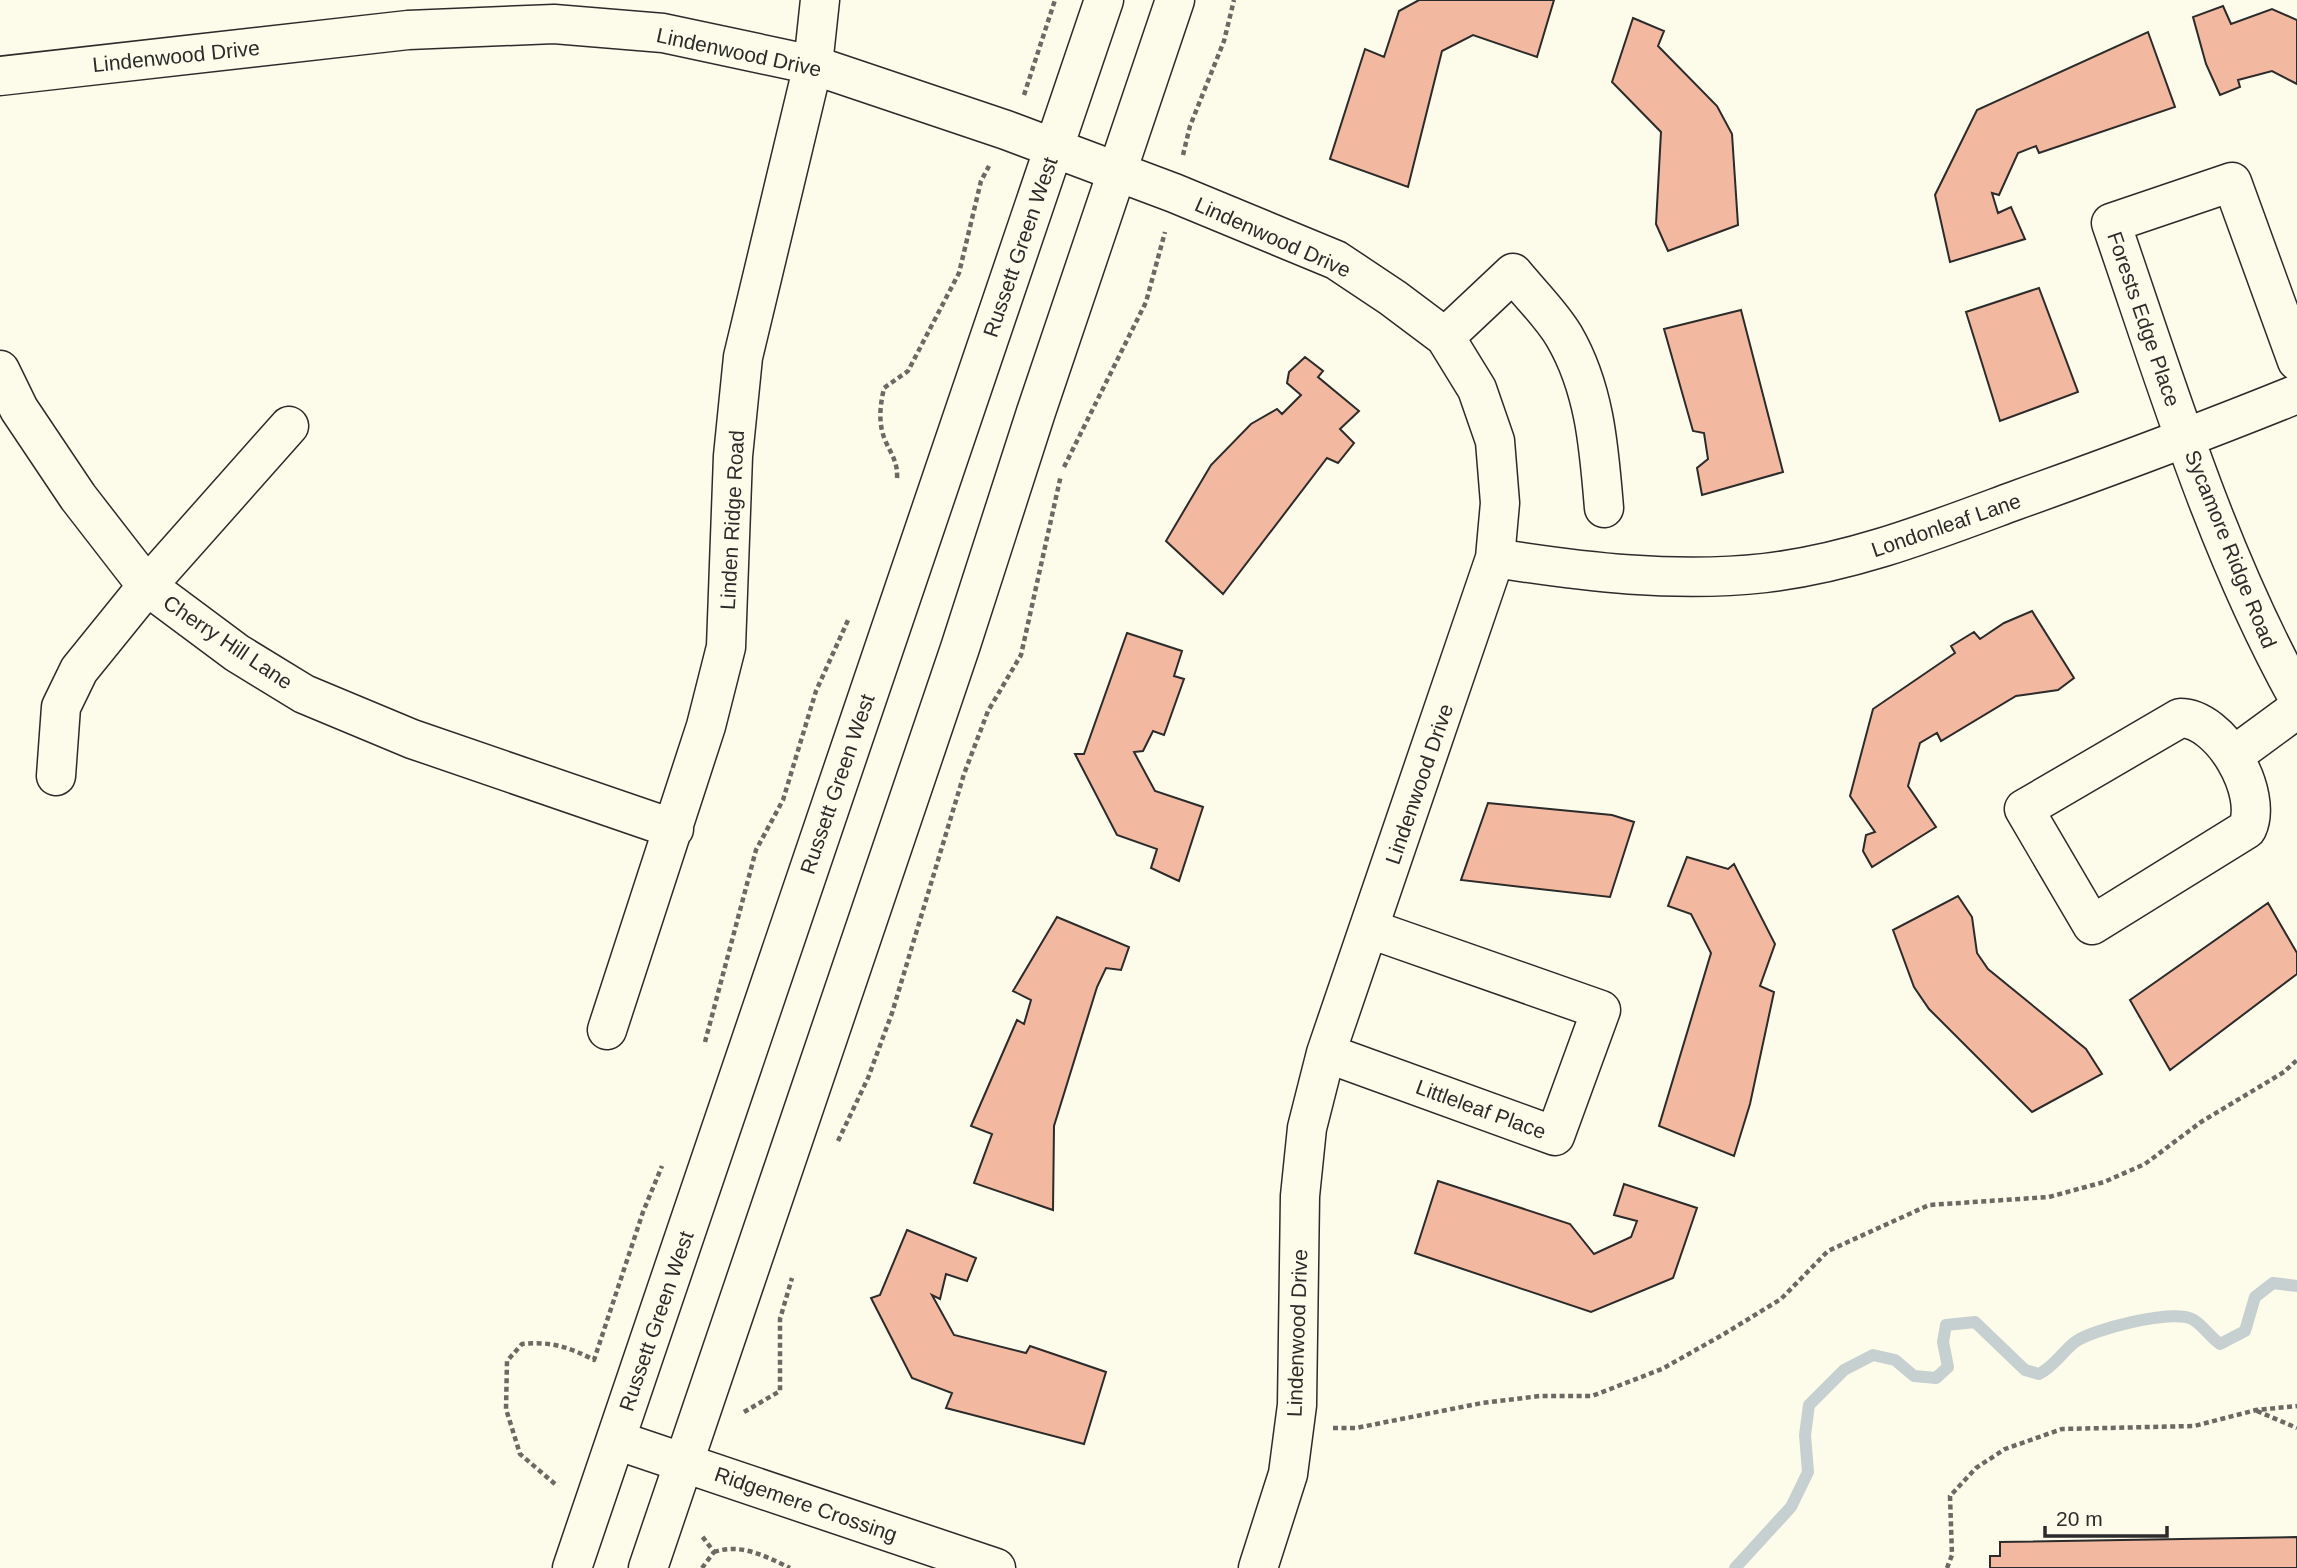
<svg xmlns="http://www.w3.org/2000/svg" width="2297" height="1568" viewBox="0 0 2297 1568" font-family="Helvetica,sans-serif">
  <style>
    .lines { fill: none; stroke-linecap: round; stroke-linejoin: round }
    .stream { stroke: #c7d0d0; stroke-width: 12 }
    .building { fill: #f2b8a0; stroke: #2b2b2b; stroke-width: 2 }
    .minor-casing { stroke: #2b2b2b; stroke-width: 41 }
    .path { stroke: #6a6964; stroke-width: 4.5; stroke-dasharray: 5 3.5; stroke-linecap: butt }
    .minor { stroke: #fdfbea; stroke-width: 38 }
    .labels { text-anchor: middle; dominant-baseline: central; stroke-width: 5; stroke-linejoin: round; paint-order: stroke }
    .street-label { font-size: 21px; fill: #2b2b2b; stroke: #fdfbea }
  </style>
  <rect width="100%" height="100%" fill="#fdfbea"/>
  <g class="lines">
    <!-- stream -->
    <path class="stream" d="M1735 1568 1791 1507 1808 1472 1805 1435 1809 1405 1844 1370 1873 1355 1895 1360 1914 1376 1936 1378 1948 1367 1943 1342 1946 1325 1975 1322 2025 1370 2039 1374C2055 1366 2062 1352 2075 1342 2093 1329 2172 1309 2192 1319 2201 1323 2211 1338 2220 1344L2245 1331 2255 1297 2273 1283 2297 1286"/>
  </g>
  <!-- building -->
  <path class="building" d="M1419 0H1554L1537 57 1473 35 1442 51 1408 187 1330 159 1365 49 1384 57 1399 11Z
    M2223 6 2231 24 2272 9 2297 20V84L2272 71 2238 80 2240 87 2220 95 2206 64 2193 17Z
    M1633 18 1664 31 1658 46 1717 106 1732 134 1738 225 1668 251 1656 224 1661 132 1612 82Z
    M2148 32 2175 107 2039 153 2036 146 2018 153 1999 195 1992 193 1998 213 2011 207 2025 239 1950 262 1935 195 1977 110Z
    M2039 288 2078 392 2000 421 1966 312Z
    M1741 310 1783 472 1702 495 1697 468 1708 459 1704 433 1693 431 1664 329Z
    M1305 357 1323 371 1318 377 1359 411 1340 429 1354 443 1338 463 1327 458 1223 594 1166 541 1211 465 1251 424 1277 409 1282 414 1301 395 1287 383 1289 372Z
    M2032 611 2074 678 2058 690 2016 696 1941 741 1937 733 1920 743 1908 786 1936 827 1872 867 1863 851 1866 835 1875 832 1850 796 1873 709 1955 653 1951 646 1974 632 1980 639 2004 623Z
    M1127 633 1182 651 1174 676 1184 679 1164 735 1153 731 1143 751 1134 752 1155 791 1203 807 1179 881 1151 868 1157 849 1117 835 1075 754H1084Z
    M1488 803 1612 815 1634 822 1610 897 1461 880Z
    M1687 857 1728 869 1734 864 1775 944 1760 986 1774 992 1750 1104 1734 1156 1659 1126 1711 953 1691 914 1668 906Z
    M1958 896 1972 917 1977 953 1988 969 2086 1049 2102 1074 2032 1112 1929 1009 1914 987 1893 930Z
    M2268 903 2297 953V974L2170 1070 2130 1000Z
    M1057 917 1129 947 1121 970 1106 968 1097 987 1054 1126 1053 1210 974 1183 992 1134 971 1126 1017 1020 1024 1024 1031 1000 1013 991Z
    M1438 1181 1570 1224 1594 1254 1631 1237 1637 1221 1614 1215 1624 1184 1697 1208 1673 1278 1591 1312 1415 1253Z
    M907 1230 976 1258 967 1281 946 1274 940 1299 932 1295 954 1335 1026 1353 1030 1346 1106 1372 1084 1444 946 1408 952 1393 912 1378 871 1298 880 1295Z
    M2297 1537V1568H1990V1556H2000V1542Z"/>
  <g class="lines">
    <!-- minor casing -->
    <g class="minor-casing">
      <path id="minor" d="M0 76 408 30 554 24 663 33 813 65 1006 130 1174 193 1336 260 1393 298 1445 337 1477 389 1495 441 1500 503 1495 558 1326 1053 1307 1128 1300 1196 1297 1405 1288 1474 1258 1568
        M1445 337 1513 273C1530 294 1551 314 1564 336 1595 389 1599 448 1604 508
        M2297 361 2232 182 2111 223C2166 382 2215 548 2297 696
        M0 370 19 409 78 497 147 586 237 653 304 694 412 739 674 829
        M1495 558C1584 572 1675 583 1765 573 1852 563 1933 531 2014 501 2109 467 2203 432 2297 394
        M2180 718C2221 718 2264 793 2247 829L2092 925 2024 809Z
        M2233 756 2297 709
        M56 776 61 707 79 670 147 586 289 426
        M607 1030 706 726 726 647 733 456 743 357 813 65 820 0
        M1326 1053 1555 1136 1601 1010 1370 929
        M616 1440 996 1568
        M572 1568 1104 0
        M648 1568 960 648 1036 412 1175 0"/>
    </g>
    <!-- path -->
    <path class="path" d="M1024 95 1055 0
      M1183 155 1190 126 1224 41 1234 0
      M1064 467 1146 302 1165 232
      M897 478C898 462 891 454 885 440 878 423 880 406 884 388L908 371 959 273 981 181 989 166
      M705 1042 756 850 783 800 816 691 849 618
      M838 1141 868 1078 892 1013 964 774 988 711 1021 655 1061 475
      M2257 1411 2297 1428
      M744 1412 780 1391V1319L792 1278
      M1333 1428H1356L1482 1403 1540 1396H1592L1662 1369 1724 1334 1781 1299 1828 1251 1929 1205 2049 1197 2104 1182 2145 1164 2201 1122 2284 1072 2297 1060
      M555 1484 520 1454 506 1409 507 1361 522 1344C551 1341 569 1347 594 1360L643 1212 662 1166
      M714 1552C741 1543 765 1556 790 1568
      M702 1568 714 1552 702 1536
      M1947 1568 1952 1555 1950 1496 1976 1468 2005 1449 2062 1429 2194 1426 2256 1410 2297 1406"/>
    <!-- minor -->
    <use href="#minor" class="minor"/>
  </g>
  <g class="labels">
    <!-- street labels -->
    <g class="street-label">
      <text transform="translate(739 52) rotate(12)">Lindenwood Drive</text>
      <text transform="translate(176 56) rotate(-6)">Lindenwood Drive</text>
      <text transform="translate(1273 237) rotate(24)">Lindenwood Drive</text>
      <text transform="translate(1020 247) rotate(-71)">Russett Green West</text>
      <text transform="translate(2144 319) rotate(71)">Forests Edge Place</text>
      <text transform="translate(732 520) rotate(-87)">Linden Ridge Road</text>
      <text transform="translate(1946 525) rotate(-19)">Londonleaf Lane</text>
      <text transform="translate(2231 549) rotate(68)">Sycamore Ridge Road</text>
      <text transform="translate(228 642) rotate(34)">Cherry Hill Lane</text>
      <text transform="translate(837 784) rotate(-71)">Russett Green West</text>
      <text transform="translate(1419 784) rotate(-71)">Lindenwood Drive</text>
      <text transform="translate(1481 1109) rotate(20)">Littleleaf Place</text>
      <text transform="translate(656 1321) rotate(-71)">Russett Green West</text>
      <text transform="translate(1297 1333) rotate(-88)">Lindenwood Drive</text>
      <text transform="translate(806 1504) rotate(19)">Ridgemere Crossing</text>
    </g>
  </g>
  <!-- scale -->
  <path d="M2045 1526v10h122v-10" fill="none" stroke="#2b2b2b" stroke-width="3.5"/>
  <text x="2056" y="1526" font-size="21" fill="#2b2b2b" stroke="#fdfbea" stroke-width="5" paint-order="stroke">20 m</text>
</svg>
